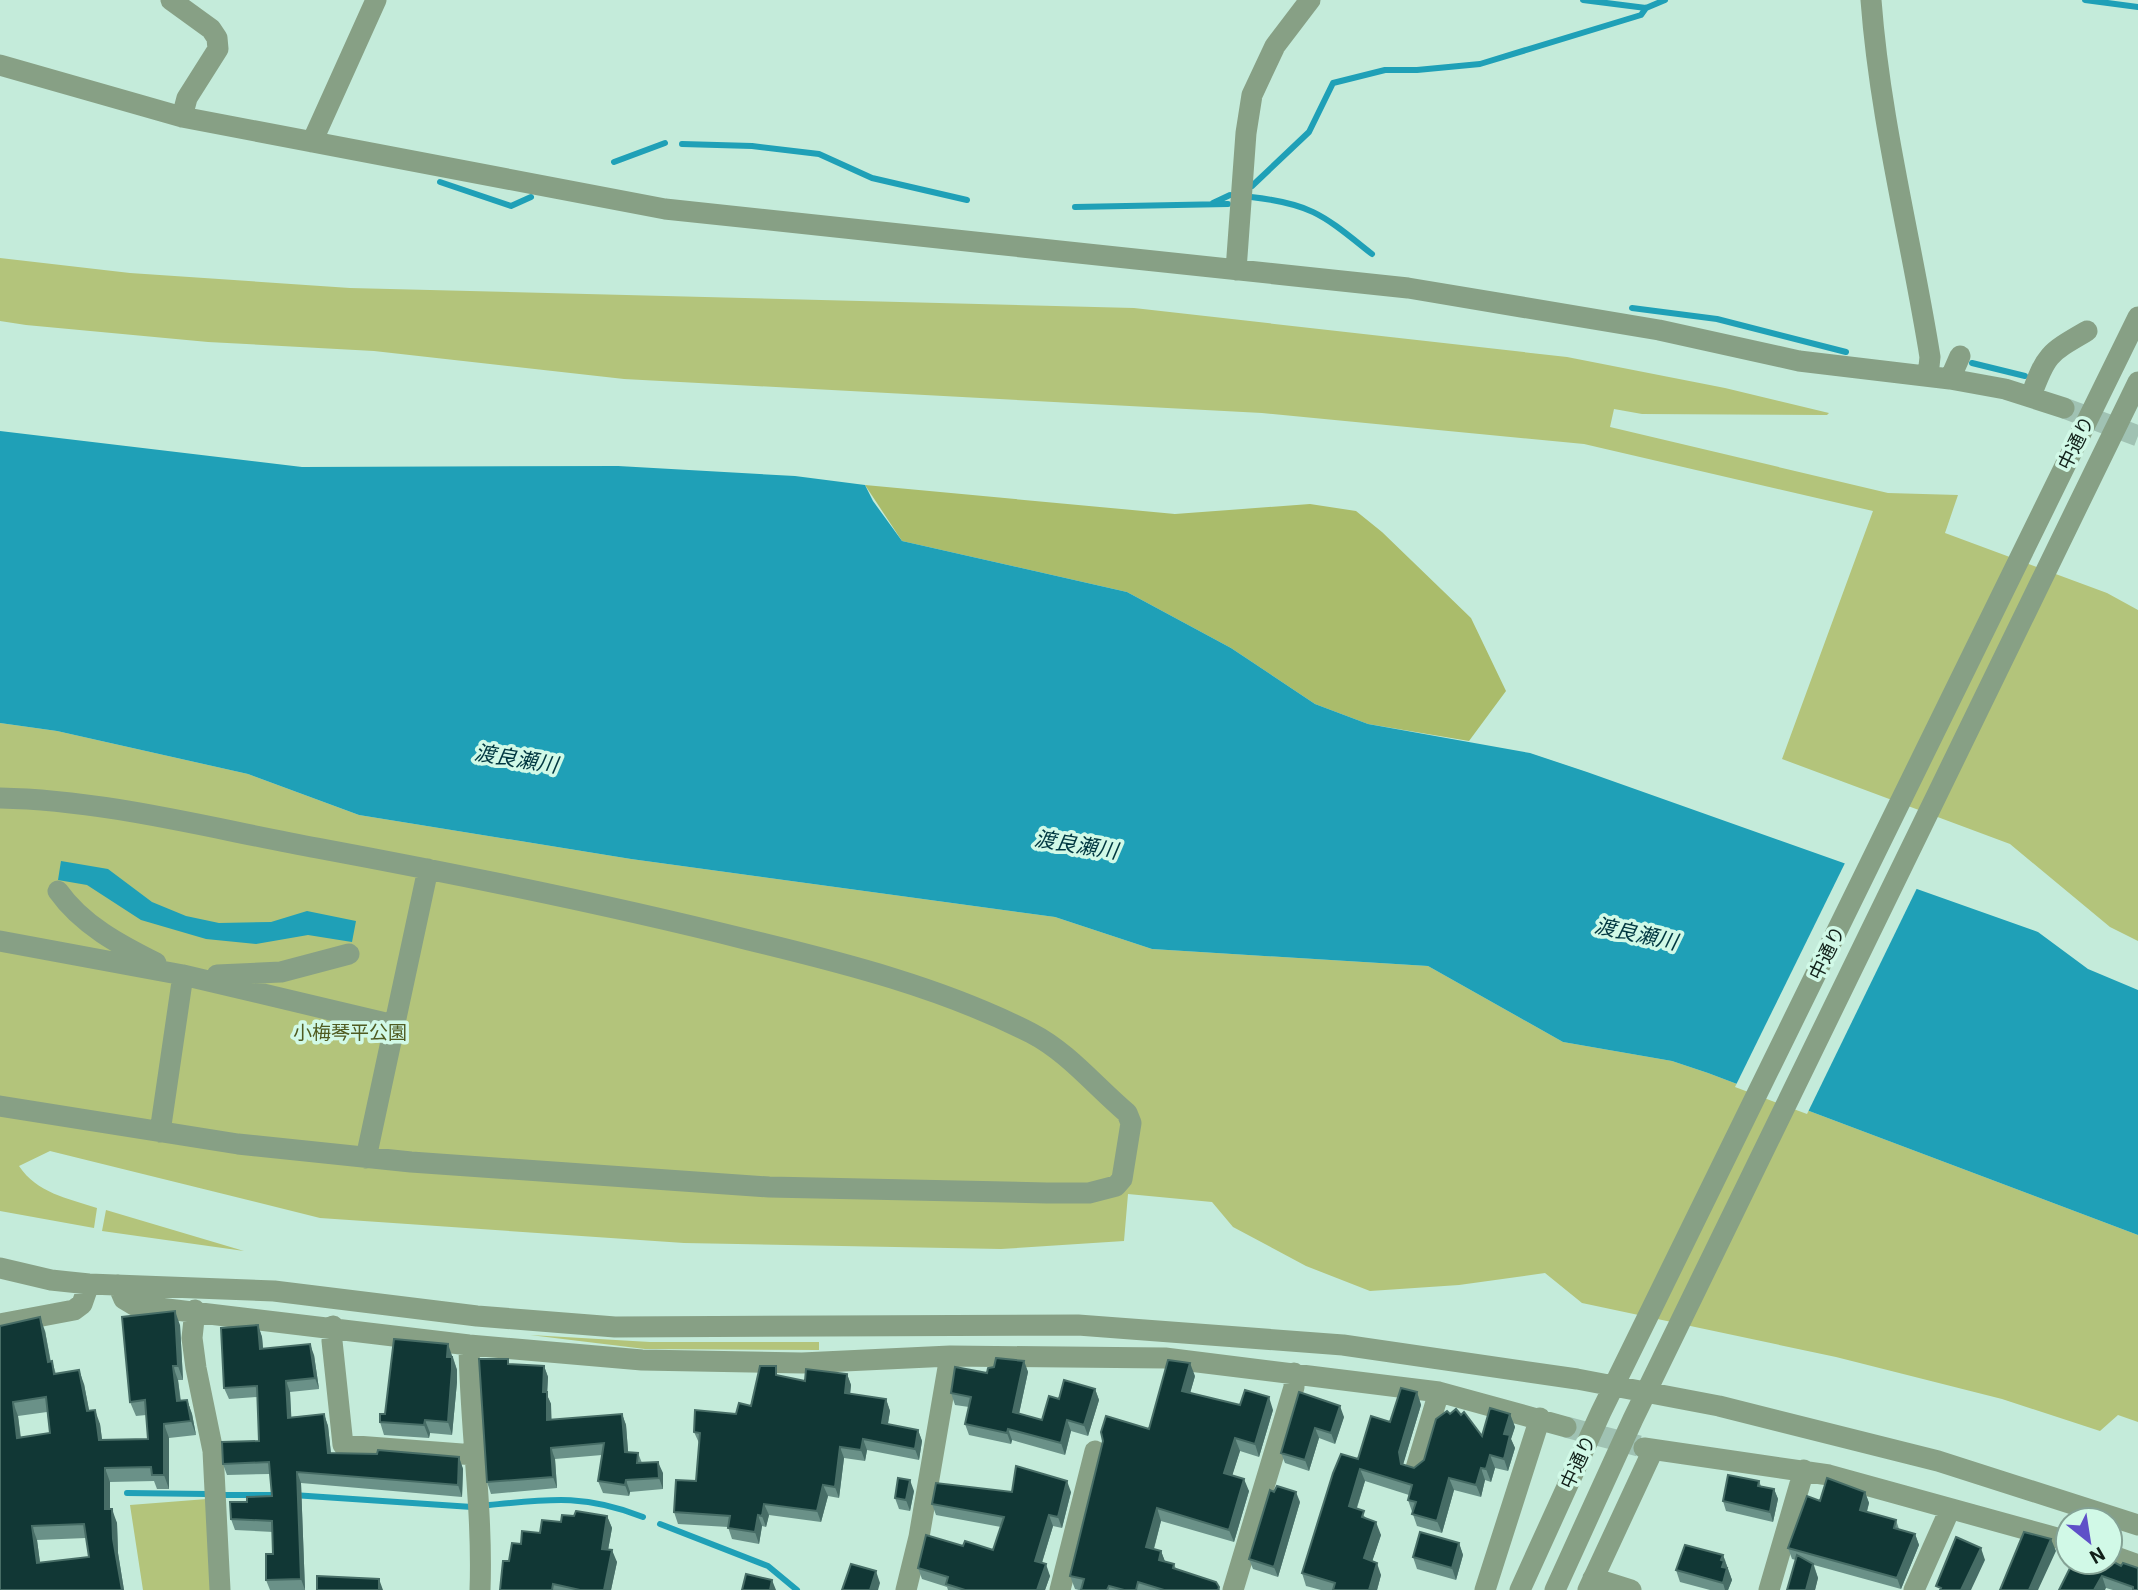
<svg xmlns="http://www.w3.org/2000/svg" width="2138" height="1590" viewBox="0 0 2138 1590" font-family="Roboto,'Noto Sans JP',sans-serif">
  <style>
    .green { fill: #b3c47b }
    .forest { fill: #aabc6b }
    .water { fill: #1fa0b7 }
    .pier { fill: #c4ebda }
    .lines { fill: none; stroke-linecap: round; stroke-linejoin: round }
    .stream { stroke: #1fa0b7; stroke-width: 6 }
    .minor-tunnel { stroke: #a0c2b3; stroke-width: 21; stroke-dasharray: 21 10; stroke-linecap: butt }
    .minor { stroke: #87a085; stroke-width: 21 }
    .wall { fill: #6a9188; fill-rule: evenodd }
    .shaded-wall { fill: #476d66 }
    .building { fill: #113735; stroke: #476d66; stroke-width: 2; fill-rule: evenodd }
    .labels { text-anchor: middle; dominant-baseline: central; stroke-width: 7; stroke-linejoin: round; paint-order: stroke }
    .street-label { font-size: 19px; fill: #112019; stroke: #d1f9e7 }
    .park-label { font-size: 19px; fill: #4f5b21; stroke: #d1f9e7 }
    .water-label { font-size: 21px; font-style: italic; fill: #003740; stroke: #d1f9e7 }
  </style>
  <rect width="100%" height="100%" fill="#c4ebda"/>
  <!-- green -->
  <path class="green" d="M0 258 130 273 350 288 1134 308 1567 357 1725 388 1829 413 1827 415 1642 414 1614 409 1610 427 1888 493 1958 495 1945 533 2107 593 2138 610V941L2110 927 2010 844 1782 759 1873 511 1584 444 1262 413 624 379 374 351 208 342 26 325 0 321Z
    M0 723 57 731 248 774 359 815 631 859 1055 917 1152 949 1428 966 1563 1042 1672 1061 1708 1073 2138 1235V1422L2118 1415 2100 1431 2002 1399 1836 1357 1582 1303 1545 1273 1459 1285 1370 1291 1306 1266 1233 1227 1212 1202 1128 1194 1124 1241 1001 1249 684 1243 320 1218 50 1151 19 1166C37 1193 67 1198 97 1208L94 1228 0 1211Z
    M106 1210 244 1251 102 1231Z
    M530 1335 650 1342H819V1350L645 1349Z
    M207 1499 211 1590H143L130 1505Z"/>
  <!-- forest -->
  <path class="forest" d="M865 485 1175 514 1310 504 1356 511 1382 532 1471 618 1506 691 1469 741 1368 724 1315 704 1231 648 1127 592 902 541Z"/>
  <!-- water -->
  <path class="water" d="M0 431 302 467 618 466 795 476 865 485 873 501 902 541 1127 592 1231 648 1315 704 1368 724 1530 753 1587 772 2038 932 2088 969 2138 990V1235L1708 1073 1672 1061 1563 1042 1428 966 1152 949 1055 917 631 859 359 815 248 774 57 731 0 723Z
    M61 861 108 869 152 902 186 916 219 923 271 922 307 911 356 921 352 942 308 935 256 944 206 939 141 920 87 885 58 880Z"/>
  <!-- pier -->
  <path class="pier" d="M1846 861 1918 886 1807 1114 1735 1087Z"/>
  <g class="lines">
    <!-- stream -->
    <path class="stream" d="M1583 0 1646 8 1665 0
      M2085 0 2138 7
      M682 144 752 146 819 154 872 178 967 200
      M614 162 665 143
      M440 182 511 206 531 197
      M1252 186 1309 132 1333 83 1385 70H1417L1480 64 1641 15 1646 8
      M1251 197C1313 204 1324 216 1372 254
      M1213 203 1230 195
      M1075 207 1228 204
      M1632 308 1717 319 1846 352
      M1972 363 2025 376
      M127 1493 207 1494
      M221 1495H278
      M293 1495 472 1507
      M489 1505C550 1499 585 1494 643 1517
      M660 1524 768 1566 797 1590"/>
    <!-- minor-tunnel -->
    <path class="minor-tunnel" d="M2064 408 2138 436
      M1566 1427 1639 1446"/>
    <!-- minor -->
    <path class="minor" d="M171 0 211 29 217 38 218 49 187 98 182 117
      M1871 0C1880 121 1911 238 1930 357L1928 376
      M0 65 182 117 665 209 1408 288 1659 330 1799 361 1950 379 2005 389 2064 408
      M312 142 376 0
      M1236 270 1246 133 1252 95 1275 46 1310 0
      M1950 379 1960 356
      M2031 396C2046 354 2049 353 2087 331
      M0 798C106 800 213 829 317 848 462 875 606 904 749 940 844 963 943 988 1031 1033 1068 1052 1095 1086 1127 1113L1131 1123 1122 1179 1116 1186 1089 1193H1047L769 1187 411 1162 238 1144 0 1106
      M58 891C82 925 120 945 156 963
      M0 941 183 975 394 1025
      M217 975 281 972 349 954
      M160 1132 183 975
      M366 1158 428 869
      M0 1268 51 1280 89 1284 274 1291 477 1316 615 1327 1078 1325 1343 1345 1577 1379 1719 1406 1938 1461 2138 1525
      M118 1285 124 1299 134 1305 469 1345 642 1360 802 1363 950 1356 1165 1358 1439 1392 1566 1427
      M195 1310 192 1338 196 1368 213 1451 220 1590
      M0 1324 74 1310 82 1304 89 1284
      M333 1326 332 1341 343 1445 475 1455
      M469 1345C470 1427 483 1508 480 1590
      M1644 1448 1829 1475 2068 1541
      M1416 1468 1439 1392
      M2110 1555 2138 1565
      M1593 1578 1631 1590
      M906 1590 919 1537 950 1356
      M1060 1590 1095 1451
      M1233 1590 1294 1387V1373
      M1485 1590 1540 1418
      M1520 1590 1601 1412 2138 317
      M1555 1590 1633 1419 2138 382
      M1588 1590 1653 1450
      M1769 1590 1804 1470
      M1914 1590 1950 1509"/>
  </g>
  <!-- wall -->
  <path class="wall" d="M180 1325 183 1380H178L181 1401 187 1400 192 1414 196 1435 169 1438V1489H157L154 1481 110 1482V1509L117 1523 118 1553 124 1590H0V1326L45 1331 51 1362 52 1361 56 1374 84 1384 89 1411 100 1424 102 1440 148 1439 146 1415 136 1416 130 1402ZM47 1412 50 1433 21 1437 18 1416ZM86 1538 89 1557 40 1563 37 1540Z
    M258 1325 262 1337 263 1348 314 1355 319 1389 290 1392 291 1417 324 1414 328 1426 331 1453 459 1457 463 1469 462 1497 301 1483 305 1590H270L266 1580 273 1554V1532L235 1530 231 1519 247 1502 272 1496 270 1474 227 1475 223 1464 259 1441 257 1397 229 1399 224 1388Z
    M453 1357 457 1370V1382L452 1435 430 1433 429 1438 384 1435 380 1422Z
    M1024 1361 1028 1372 1019 1414 1042 1420 1059 1399 1095 1389 1099 1400 1088 1436 1071 1431 1065 1455 1012 1440 1011 1444 969 1435 965 1424 969 1407 955 1405 951 1393 987 1373Z
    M510 1364 544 1366 548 1377 547 1395 551 1404V1420L622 1414 626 1425 628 1452 638 1453 642 1463 663 1473V1489L630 1492 629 1496 603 1493 598 1481 602 1455 555 1459 557 1488 491 1494 487 1482Z
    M847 1374 851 1385 850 1394 886 1399 890 1411 888 1424 918 1430 922 1441 919 1460 867 1450 865 1461 844 1458 839 1498 828 1496 821 1522 769 1515 766 1527 762 1526 759 1544 732 1539 728 1527 678 1524 674 1512 696 1481 699 1443 694 1432 736 1414 751 1406 779 1376 805 1381Z
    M1195 1376 1190 1393 1240 1405 1273 1410 1259 1457 1240 1451 1232 1475 1249 1491 1234 1542 1161 1521 1154 1549 1161 1551 1165 1562 1174 1564 1176 1569 1219 1587 1220 1590H1079L1075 1589 1070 1576 1149 1429Z
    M1299 1392 1344 1417 1335 1444 1319 1438 1309 1471 1285 1463 1281 1453Z
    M1417 1392 1421 1405 1403 1464 1414 1468 1424 1460 1450 1414 1461 1415 1482 1436 1510 1414 1515 1427 1511 1439 1515 1448 1508 1471 1495 1468 1491 1482 1485 1480 1481 1497 1454 1490 1442 1533 1417 1526 1408 1500 1409 1495 1365 1481 1357 1508 1381 1535 1372 1561 1381 1575 1377 1590H1321L1306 1586 1302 1573 1358 1459Z
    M1759 1481 1761 1486 1774 1489 1778 1499 1773 1522 1726 1511 1723 1501Z
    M914 1491 910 1511 899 1509 895 1498Z
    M1012 1492H1071L1062 1528 1053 1526 1042 1563 1050 1576 1045 1590H948L947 1587 922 1579 918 1568 963 1546 993 1550 1001 1527 936 1515 932 1504Z
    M1865 1492 1869 1503 1867 1512 1896 1520 1899 1529 1915 1534 1919 1545 1901 1589 1814 1565 1818 1578 1815 1590H1787L1796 1560 1792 1559 1788 1548 1820 1501Z
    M1300 1502 1278 1577 1253 1569 1249 1559Z
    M574 1516H607L612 1528 608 1550 617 1562 611 1590H500L509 1561 521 1544Z
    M1459 1543 1463 1555 1456 1580 1417 1569 1413 1557Z
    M1723 1555 1732 1580 1728 1590H1710L1680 1582 1676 1570Z
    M2121 1566 2138 1590H2113L2106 1588 2059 1590Z"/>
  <!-- shaded-wall -->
  <path class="shaded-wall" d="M175 1311 180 1325 183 1380 178 1366Z
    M40 1317 45 1331 53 1376 48 1362Z
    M258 1325 262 1337 264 1360 260 1349Z
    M310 1344 314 1355 319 1389 315 1378Z
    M448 1344 457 1370V1382L452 1435 448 1422 447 1357Z
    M1024 1361 1028 1372 1017 1423 1013 1412Z
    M1190 1363 1195 1376 1187 1404 1182 1391Z
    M173 1366 178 1380 182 1415 177 1401Z
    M544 1366 548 1377 547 1395 551 1404 552 1431 547 1420 543 1392Z
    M79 1370 84 1384 92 1425 87 1411Z
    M847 1374 851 1385 849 1404 845 1393Z
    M286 1381 290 1392 292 1429 288 1418Z
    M1095 1389 1099 1400 1088 1436 1084 1425Z
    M1417 1392 1421 1405 1403 1465 1401 1464 1399 1452Z
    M1269 1397 1273 1410 1259 1457 1255 1444Z
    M886 1399 890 1411 886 1434 882 1423Z
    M187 1400 192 1414 196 1435 191 1421Z
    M13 1402 18 1416 22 1452 17 1438Z
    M1340 1406 1344 1417 1335 1444 1331 1433Z
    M95 1410 100 1424 104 1454 99 1440Z
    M324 1414 328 1426 332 1464 328 1453Z
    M622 1414 626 1425 629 1463 625 1452Z
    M1510 1414 1515 1427 1511 1439 1515 1448 1508 1471 1504 1459V1434Z
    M425 1420 430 1433 429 1438 424 1425Z
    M1067 1420 1071 1431 1065 1455 1061 1443Z
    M164 1424 169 1438V1489L164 1475Z
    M1315 1428 1319 1438 1309 1471 1305 1460Z
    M1008 1429 1012 1440 1011 1444 1007 1433Z
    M918 1430 922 1441 919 1460 915 1449Z
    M1235 1438 1240 1451 1229 1486 1224 1473Z
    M863 1439 867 1450 865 1461 861 1450Z
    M840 1447 844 1458 839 1498 835 1487Z
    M551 1448 555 1459 557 1488 553 1477Z
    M1490 1455 1495 1468 1491 1482 1486 1469Z
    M459 1457 463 1469 462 1497 458 1485Z
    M658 1462 663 1473V1489L659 1478Z
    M105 1468 110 1482V1524L105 1509Z
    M1481 1468 1485 1480 1481 1497 1476 1485Z
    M1360 1469 1365 1481 1353 1519 1349 1506Z
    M297 1472 301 1483 305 1590 301 1579Z
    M1449 1478 1454 1490 1442 1533 1437 1521Z
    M1244 1479 1249 1491 1234 1542 1229 1530Z
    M626 1480 630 1492 629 1496 625 1485Z
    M910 1480 914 1491 910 1511 906 1500Z
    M1067 1481 1071 1492 1062 1528 1058 1517Z
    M823 1485 828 1496 821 1522 817 1511Z
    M1774 1489 1778 1499 1773 1522 1770 1512Z
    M1296 1492 1300 1502 1278 1577 1274 1567Z
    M1865 1492 1869 1503 1864 1521 1860 1510Z
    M764 1504 769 1515 766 1527 762 1516Z
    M1157 1508 1161 1521 1151 1559 1146 1547Z
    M112 1509 117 1523 118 1553 124 1590H122L113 1539Z
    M758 1515 762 1526 759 1544 755 1532Z
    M1049 1515 1053 1526 1039 1572 1035 1561Z
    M607 1516 612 1528 606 1561 602 1549Z
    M1376 1522 1381 1535 1369 1571 1364 1558Z
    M32 1526 37 1540 42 1577 37 1563Z
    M1915 1534 1919 1545 1901 1589 1897 1578Z
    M2051 1539 2056 1551 2038 1590H2029Z
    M1459 1543 1463 1555 1456 1580 1452 1568Z
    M1981 1548 1985 1560 1971 1590H1961Z
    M612 1550 617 1562 611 1590H604Z
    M1161 1551 1166 1564 1159 1560Z
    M1723 1555 1732 1580 1728 1590H1725L1723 1583 1721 1560Z
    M1377 1563 1381 1575 1377 1590H1369Z
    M1046 1564 1050 1576 1045 1590H1037Z
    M1813 1564 1818 1578 1815 1590H1806Z
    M876 1571 880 1583 878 1590H870Z
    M2102 1576 2106 1588 2105 1590H2094Z
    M379 1579 383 1590H379Z
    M772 1580 776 1590H770Z"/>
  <!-- building -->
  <path class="building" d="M175 1311 178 1366H173L177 1401 187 1400 191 1421 164 1424V1475H152L151 1467 105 1468V1509H112L113 1539 122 1590H0V1326L40 1317 48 1362 52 1361 54 1374 79 1370 87 1411 95 1410 99 1440 148 1439 145 1400 130 1402 122 1317ZM46 1397 50 1433 17 1438 13 1402ZM84 1524 89 1557 37 1563 32 1526Z
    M258 1325 260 1349 310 1344 315 1378 286 1381 288 1418 324 1414 328 1453 377 1454 378 1450 459 1457 458 1485 297 1472 301 1579 266 1580V1554H273L272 1521 231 1519 230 1502H247V1497L272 1496 269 1462 223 1464 222 1442 259 1441 257 1386 224 1388 221 1328Z
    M394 1339 448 1344 447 1357H452V1369L448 1422 425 1420 424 1425 380 1422V1414H385Z
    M996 1358 1024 1361 1013 1412 1042 1420 1049 1396 1059 1399 1064 1380 1095 1389 1084 1425 1067 1420 1061 1443 1008 1429 1007 1433 965 1424 971 1397 951 1393 955 1367 987 1373 988 1368 994 1367Z
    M479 1359H508V1364L544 1366 543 1392H547V1420L622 1414 625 1452 638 1453 637 1463 658 1462 659 1478 626 1480 625 1485 598 1481 604 1443 551 1448 553 1477 487 1482Z
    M1168 1360 1190 1363 1182 1391 1240 1405 1245 1390 1269 1397 1255 1444 1235 1438 1224 1473 1244 1479 1229 1530 1157 1508 1146 1547 1161 1551 1159 1560 1174 1564 1173 1568 1216 1582 1219 1587 1218 1590H1164L1138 1582 1136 1590H1124L1109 1586 1107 1590H1081L1084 1579 1070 1576 1103 1441 1101 1432 1106 1416 1149 1429Z
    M760 1366H776V1375L805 1381 806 1369 847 1374 845 1393 886 1399 882 1423 918 1430 915 1449 863 1439 861 1450 840 1447 835 1487 823 1485 817 1511 764 1504 762 1516 758 1515 755 1532 728 1528 730 1516 674 1512 676 1480 696 1481 700 1433 694 1432 695 1410 736 1414 739 1403 751 1406Z
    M1401 1388 1417 1392 1399 1452 1401 1464 1414 1468 1424 1460 1436 1419 1447 1411 1450 1414 1456 1409 1461 1415 1464 1412 1482 1436 1490 1408 1510 1414 1504 1434 1510 1435 1504 1459 1490 1455 1486 1469 1481 1468 1476 1485 1449 1478 1437 1521 1412 1514 1416 1502 1408 1500 1412 1485 1360 1469 1349 1506 1364 1511 1362 1517 1376 1522 1364 1558 1377 1563 1369 1590H1333L1335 1583 1302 1573 1333 1473 1341 1454 1358 1459 1371 1416 1390 1422Z
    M1299 1392 1340 1406 1331 1433 1315 1428 1305 1460 1281 1453Z
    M1016 1466 1067 1481 1058 1517 1049 1515 1035 1561 1046 1564 1037 1590H965L946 1584 948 1577 918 1568 926 1535 963 1546 965 1541 993 1550 1004 1517 932 1504 936 1483 1012 1492Z
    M1728 1475 1759 1481 1758 1486 1774 1489 1770 1512 1723 1501Z
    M898 1478 910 1480 906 1500 895 1498Z
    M1827 1478 1865 1492 1860 1510 1896 1520 1894 1528 1915 1534 1897 1578 1788 1548 1807 1496 1820 1501Z
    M1277 1486 1296 1492 1274 1567 1249 1559 1270 1490 1274 1492Z
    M576 1511 607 1516 602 1549 612 1550 604 1590H580L553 1584 552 1590H500L503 1561H509L512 1543 521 1544 522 1531 540 1533 542 1520 561 1522 562 1515 574 1516Z
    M1420 1532 1459 1543 1452 1568 1413 1557Z
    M2024 1532 2051 1539 2029 1590H2000Z
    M1956 1537 1981 1548 1961 1590H1940L1941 1588 1936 1586Z
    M1685 1545 1723 1555 1721 1560 1724 1561 1722 1567 1727 1568 1723 1583 1676 1570Z
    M1797 1555 1813 1564 1806 1590H1787Z
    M2110 1560 2121 1566 2123 1563 2138 1568V1590H2133V1587L2102 1576 2094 1590H2059L2073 1562H2110Z
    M851 1564 876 1571 870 1590H842Z
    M746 1574 772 1580 770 1590H742Z
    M317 1576 379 1579V1590H317Z"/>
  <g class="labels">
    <!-- street labels -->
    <g class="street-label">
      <text transform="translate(2076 443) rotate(-64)">中通り</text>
      <text transform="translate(1827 953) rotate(-64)">中通り</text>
      <text transform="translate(1578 1462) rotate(-65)">中通り</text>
    </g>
    <!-- park labels -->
    <g class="park-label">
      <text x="350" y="1032">小梅琴平公園</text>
    </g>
    <!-- water labels -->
    <g class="water-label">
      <text transform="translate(516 759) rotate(9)">渡良瀬川</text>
      <text transform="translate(1076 845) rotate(9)">渡良瀬川</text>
      <text transform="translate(1636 934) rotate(12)">渡良瀬川</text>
    </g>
  </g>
  <!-- north arrow -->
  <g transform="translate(2089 1541) rotate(150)"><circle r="33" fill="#d1f9e7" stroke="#84a295" stroke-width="2"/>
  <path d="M0-5L12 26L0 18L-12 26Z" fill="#5f50c8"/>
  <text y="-10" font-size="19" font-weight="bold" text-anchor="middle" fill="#112019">N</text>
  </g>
</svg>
